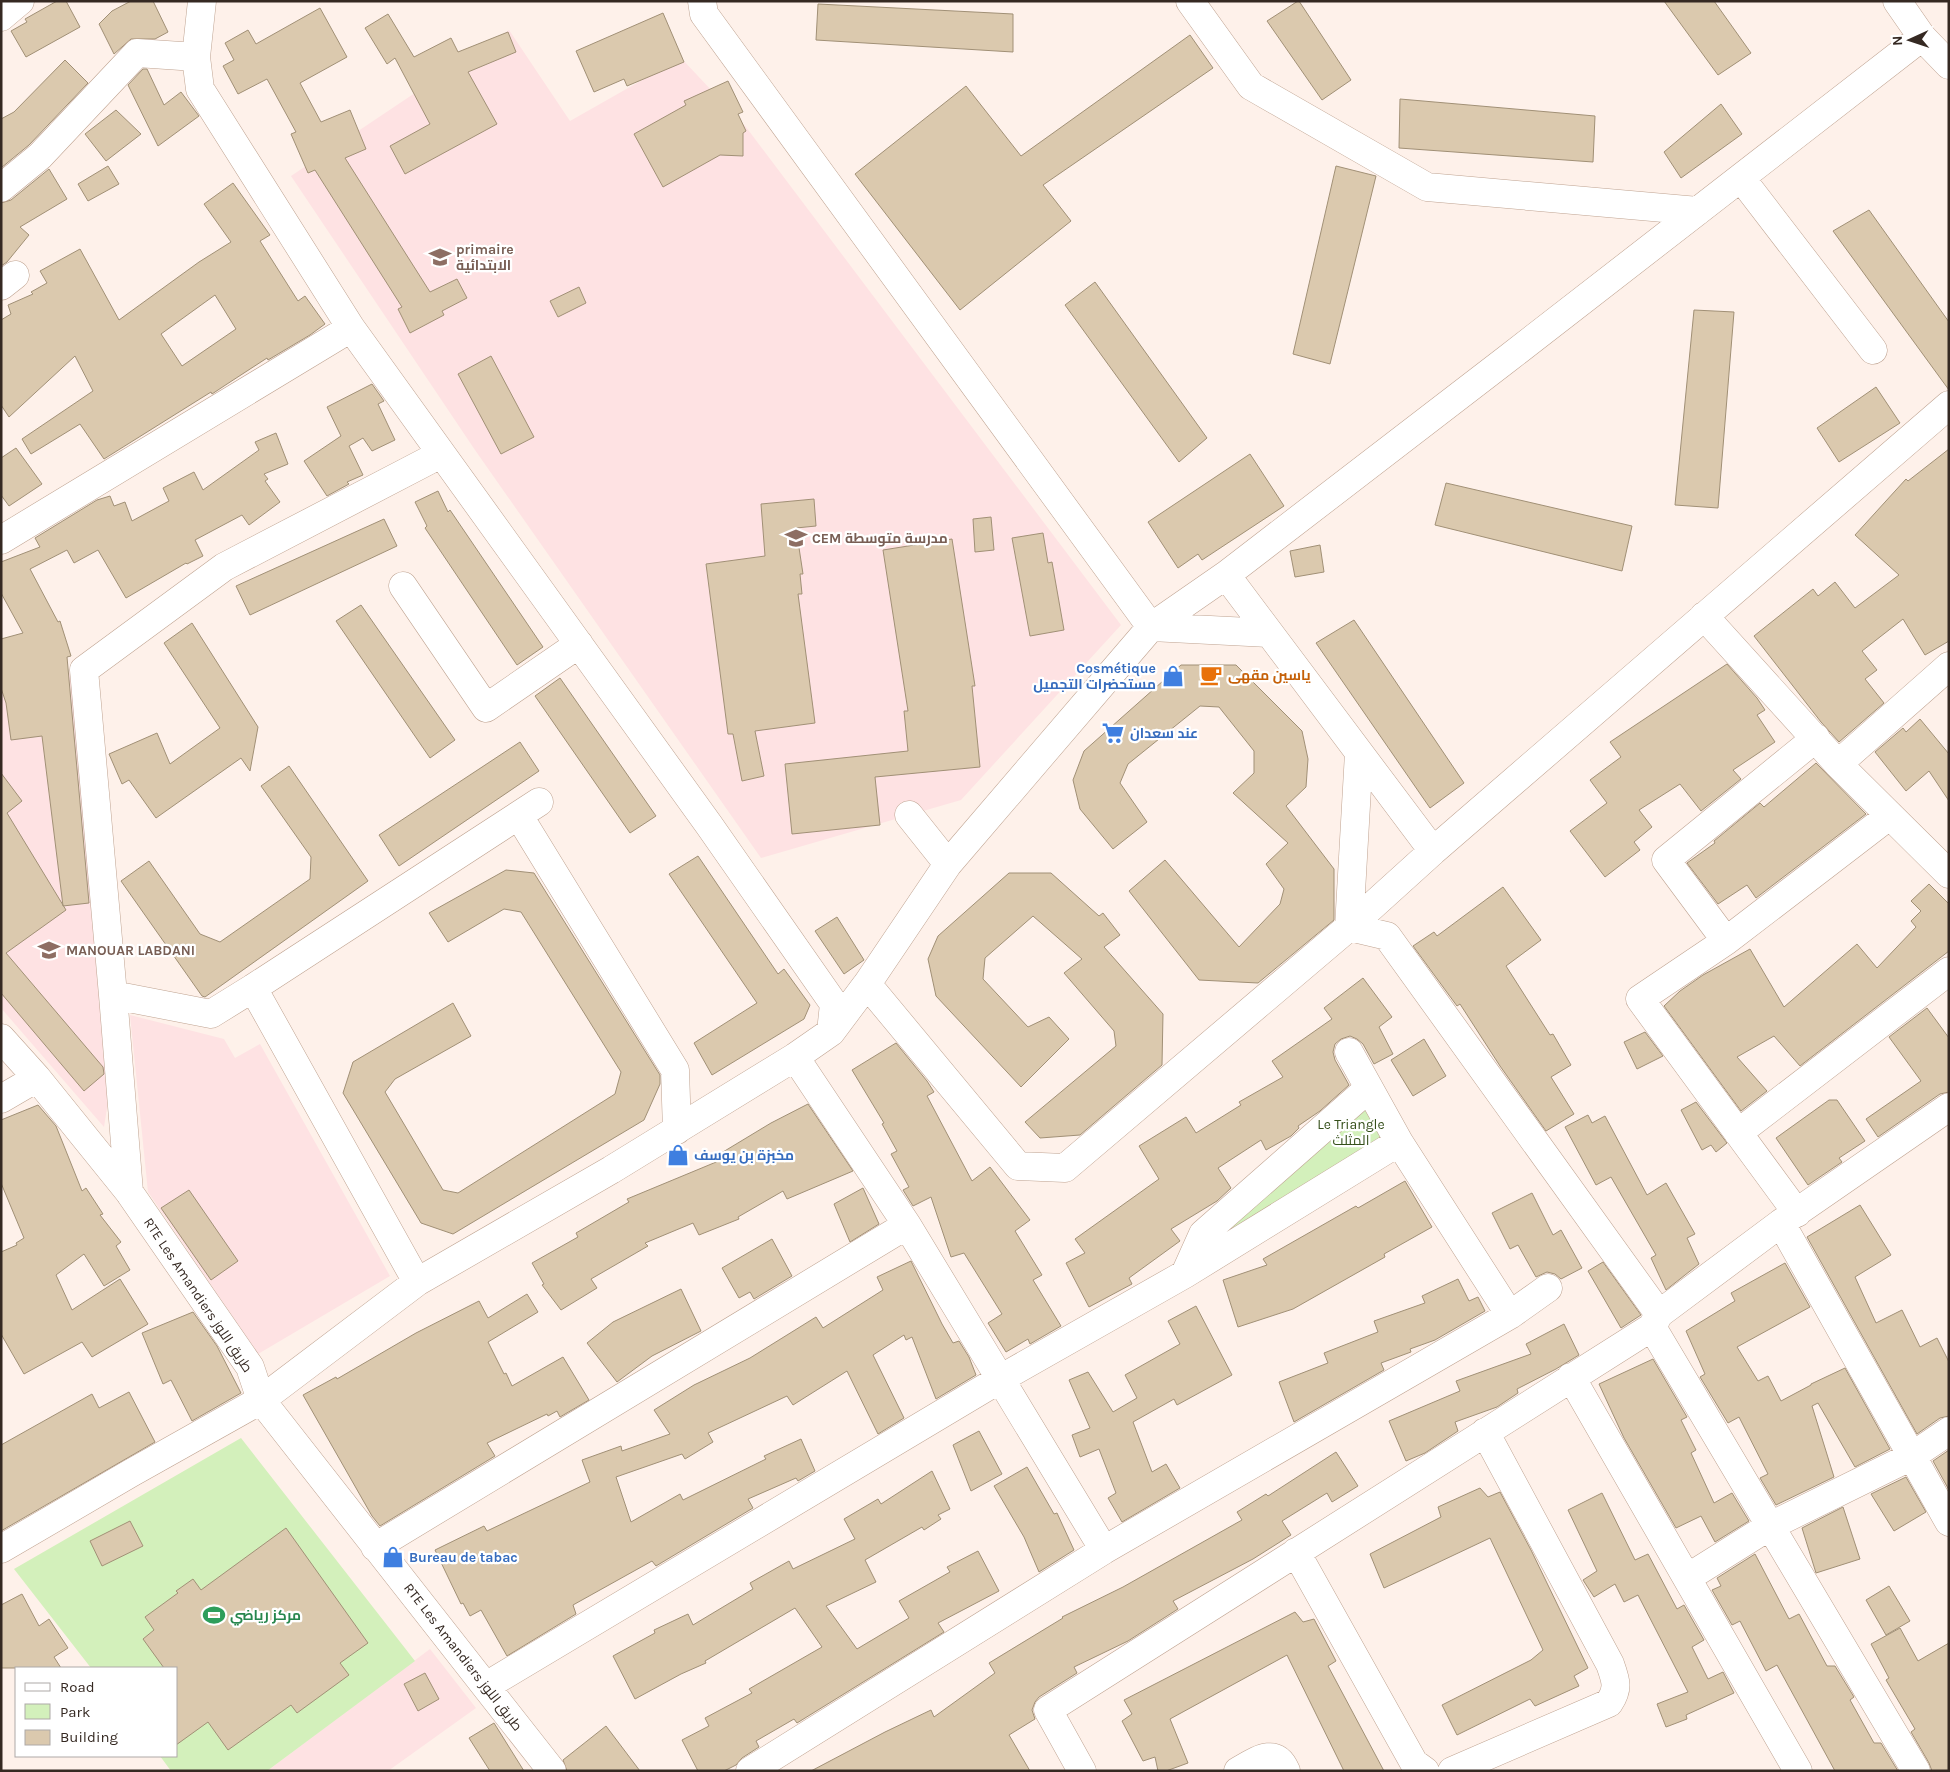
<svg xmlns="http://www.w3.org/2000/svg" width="1950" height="1772" viewBox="0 0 1950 1772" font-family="Karla,Cairo,sans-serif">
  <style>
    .education { fill: #fee2e3 }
    .green { fill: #d3f0bb }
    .building { fill: #dbc9ae; stroke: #a19076; fill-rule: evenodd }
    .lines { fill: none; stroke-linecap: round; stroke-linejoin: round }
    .minor-casing { stroke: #bfa391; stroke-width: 29 }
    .minor { stroke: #fff; stroke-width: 28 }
    .labels { text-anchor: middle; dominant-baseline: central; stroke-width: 4.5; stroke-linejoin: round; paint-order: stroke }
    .education-label { font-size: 14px; font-weight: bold; fill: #785e54; stroke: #fff; text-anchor: start }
    .shop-label { font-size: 14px; font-weight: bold; fill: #366cbe; stroke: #fff; text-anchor: start }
    .food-label { font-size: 14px; font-weight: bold; fill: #c56008; stroke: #fff; text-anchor: start }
    .park-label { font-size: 14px; fill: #354f1a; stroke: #fff }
    .street-label { font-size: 14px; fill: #352922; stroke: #fff }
    .leisure-label { font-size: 14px; font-weight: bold; fill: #27864d; stroke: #fff; text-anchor: start }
  </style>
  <rect width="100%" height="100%" fill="#fef1ea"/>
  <!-- education -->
  <path class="education" d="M509 30 570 121 681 58 746 127 1121 625 961 800 761 858 475 450 291 176Z
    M72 673 110 1089 104 1127 1 1008V682Z
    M130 1015 224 1039 235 1058 260 1044 390 1276 258 1354 148 1192Z
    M430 1649 476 1708 388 1771H267Z"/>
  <!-- green -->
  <path class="green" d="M1358 1093 1385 1139 1209 1244Z
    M241 1438 415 1661 267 1771H171L160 1756H176V1668H91L14 1569Z"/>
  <!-- building -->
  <path class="building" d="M57 1H66L80 27 26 57 11 31 27 22 25 19Z
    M131 1H153L168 32 155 39H131L114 54 99 24 112 11Z
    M1298 1H1299L1351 80 1322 100 1267 21Z
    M1664 1H1714L1751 53 1718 75Z
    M818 4 1013 14V52L816 40Z
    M320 8 347 57 300 83 321 122 350 110 366 149 345 158 430 292 457 279 467 298 442 311 444 315 410 333 398 309 402 307 315 170 308 173 291 134 296 132 267 79 238 94 223 66 234 60 225 43 248 30 256 44Z
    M663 13 684 62 627 86 624 79 594 92 576 51Z
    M388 14 414 57 451 38 458 52 508 32 516 52 468 72 497 124 405 174 390 146 430 124 395 58 387 64 365 28Z
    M1190 35 1213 68 1043 185 1071 221 960 310 855 174 966 86 1021 156Z
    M65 60 88 83 29 145 1 168V119L14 112Z
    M143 69H147L164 105 181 92 199 116 158 146 128 85Z
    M728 81 743 112 738 114 746 131 743 133V156L720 155 663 187 634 134 686 105 684 101Z
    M1400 99 1595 116 1593 162 1399 148Z
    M1721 104 1742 134 1681 178 1664 152Z
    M116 110 141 134 106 161 85 134Z
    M108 166 119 184 88 201 78 184Z
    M1336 166 1376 176 1330 364 1293 354Z
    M49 169 67 199 20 227 29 235 7 262 1 266V203L11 200Z
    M233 183 270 235 260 241 298 301 305 296 325 324 310 335 268 360 267 358 224 386 212 394 211 392 104 459 80 424 31 454 22 439 93 391 75 356 9 417 1 405V320L11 314 8 305 33 294 31 292 47 283 40 271 80 249 119 320 199 262 231 242 204 204ZM215 295 236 329 182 366 161 334Z
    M1869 210 1949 322V390L1833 231Z
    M1095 282 1207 438 1179 462 1065 305Z
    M579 287 586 303 558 317 550 301Z
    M1694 310 1734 312 1718 508 1675 505Z
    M491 356 534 437 501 454 458 374Z
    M372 384 384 401 378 404 395 440 372 451 363 438 349 446 363 475 347 482 349 484 327 496 304 461 341 436 327 407Z
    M1876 387 1900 423 1839 462 1817 428Z
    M276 433 288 464 264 474 268 479 265 481 280 502 249 525 242 515 195 540 203 556 187 564 186 563 126 598 98 550 74 563 67 550 30 569 58 622 60 621 71 656 67 657 89 903 63 906 42 736 11 740 6 703 1 688V639L23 633 1 593V562L40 547 35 538 97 500 110 496 114 506 125 502 132 521 169 501 163 488 194 472 203 490 259 450 255 442Z
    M16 448 42 484 9 506 1 495V458Z
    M1949 449V641L1925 655 1903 619 1862 651 1877 670 1865 679 1884 703 1839 742 1821 722 1754 636 1813 589 1818 596 1835 582 1855 608 1899 575 1855 535 1906 479 1908 481Z
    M1250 454 1284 506 1202 560 1198 554 1178 568 1148 522Z
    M1446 483 1632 526 1622 571 1435 525Z
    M438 491 448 512 450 510 543 647 517 665 425 528 427 526 415 502Z
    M814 499 816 526 796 528 803 574H800L802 594H798L815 723 755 731 764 776 742 781 733 734H728L706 564 765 556 761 504Z
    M991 517 994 550 975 552 973 519Z
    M384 519 397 546 250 615 236 586Z
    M1043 533 1048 563 1052 562 1064 630 1030 636 1012 538Z
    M952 539 975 686H972L980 767 875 777 880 825 792 834 785 764 908 751 904 711H908L883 550Z
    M1320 545 1324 572 1295 577 1290 551Z
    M361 605 455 740 430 758 336 621Z
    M1354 620 1464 783 1430 808 1316 643Z
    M192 623 258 727 250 771 241 758 156 818 129 780 122 784 109 754 157 733 170 764 220 728 164 643Z
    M1727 664 1757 698 1765 710 1757 715 1775 742 1733 770 1741 779 1701 811 1680 784 1639 810 1652 827 1634 842 1640 850 1605 877 1570 831 1607 803 1590 780 1621 757 1610 742Z
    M1181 665H1236L1302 731 1308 759 1306 787 1286 806 1334 869V920L1258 983 1199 980 1129 891 1165 860 1239 947 1280 904 1284 889 1266 864 1288 843 1233 793 1254 773V751L1219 707 1200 706 1128 764 1120 783 1147 822 1113 849 1080 809 1073 780 1084 751Z
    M560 678 656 816 630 833 535 696Z
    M1920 719 1949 754V801L1929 771 1906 791 1875 752 1903 728 1906 732Z
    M520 742 539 771 399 866 379 835Z
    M1816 763 1866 814 1756 898 1747 885 1718 904 1687 863 1715 843 1714 841 1760 803 1764 807Z
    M289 766 368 881 205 997 202 996 121 881 149 861 200 934 220 942 310 879 311 857 261 786Z
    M1 773 22 801 7 813 66 910 6 953 103 1067 104 1074 84 1091 1 993Z
    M698 856 778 974 784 969 810 1005 804 1019 712 1075 694 1043 757 1003 669 874Z
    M506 870 534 873 660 1075V1084L644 1120 453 1234 421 1223 343 1093 353 1062 453 1003 471 1036 395 1079 385 1092 443 1190 458 1193 615 1094 621 1072 521 912 504 909 448 942 429 913Z
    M1009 873H1051L1099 916 1103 913 1120 935 1104 947 1163 1014 1162 1065 1080 1135 1040 1138 1025 1122 1116 1046 1114 1031 1064 973 1082 959 1033 916 985 958 983 979 1028 1027 1049 1017 1069 1039 1021 1087 936 996 928 959 938 936Z
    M1929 884 1949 904V951L1800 1066 1774 1036 1737 1057 1767 1091 1741 1111 1664 1006 1680 991 1703 975 1750 949 1784 1007 1857 944 1877 968 1916 927 1911 921 1921 911 1911 901Z
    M1503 887 1541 940 1506 966 1550 1035 1553 1034 1571 1065 1551 1077 1574 1114 1546 1131 1500 1066 1460 1004 1457 1006 1413 946 1434 932 1437 936Z
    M837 917 864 960 844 974 815 931Z
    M1363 978 1392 1017 1379 1027 1393 1054 1374 1064 1363 1044 1357 1039 1350 1036 1341 1039 1335 1044 1333 1052 1335 1060 1349 1085 1320 1111 1298 1126 1299 1128 1291 1136 1266 1150 1261 1140 1218 1168 1231 1188 1217 1201 1171 1229 1180 1241 1129 1278 1132 1284 1089 1307 1066 1263 1085 1253 1075 1239 1159 1179 1139 1146 1186 1117 1196 1133 1241 1105 1239 1102 1283 1077 1272 1061 1332 1019 1324 1008Z
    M1927 1008 1949 1038V1092L1940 1094 1878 1137 1866 1119 1921 1081 1889 1037Z
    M1645 1032 1663 1056 1637 1069 1624 1042Z
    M1424 1039 1446 1076 1413 1096 1391 1060Z
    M896 1043 927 1081 934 1092 927 1096 972 1181 990 1167 1030 1220 1015 1231 1042 1275 1033 1280 1061 1326 1030 1344 1028 1339 1006 1352 988 1323 1002 1314 964 1253 951 1257 931 1197 913 1206 903 1190 909 1187 891 1154 897 1151 882 1124 884 1123 852 1070Z
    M1829 1100H1837L1865 1141 1839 1158 1842 1162 1808 1185 1776 1138Z
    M1696 1102 1727 1143 1716 1152 1711 1145 1702 1150 1681 1110Z
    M808 1104 853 1171 787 1199 783 1191 738 1217 739 1219 699 1235 693 1223 645 1243 648 1246 591 1279 597 1288 561 1310 542 1285 544 1284 532 1263 578 1237 576 1233 629 1202 627 1199 721 1160 718 1155 771 1123Z
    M38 1105 56 1126 82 1191 86 1188 103 1214 100 1215 121 1242 116 1246 130 1270 104 1286 84 1254 56 1275 72 1310 120 1279 148 1324 92 1357 82 1342 24 1374 1 1334V1252L17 1245 16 1243 24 1238 1 1183V1120Z
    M1588 1115 1592 1123 1605 1116 1647 1195 1666 1183 1695 1234 1687 1238 1699 1264 1666 1290 1651 1258 1656 1255 1611 1177 1596 1185 1565 1127Z
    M1405 1181 1432 1227 1384 1254 1385 1257 1293 1309 1238 1327 1223 1280 1267 1265 1263 1259 1356 1206 1358 1208Z
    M863 1188 879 1224 850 1242 834 1204Z
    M189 1190 238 1261 211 1280 161 1208Z
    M1532 1193 1553 1235 1561 1230 1582 1268 1561 1279 1555 1274 1547 1272 1536 1277 1518 1245 1510 1249 1492 1213Z
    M1860 1205 1891 1255 1855 1277 1876 1323 1902 1310 1920 1347 1937 1338 1949 1362V1416L1940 1418 1917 1434 1807 1237Z
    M772 1239 792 1276 754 1299 750 1292 739 1298 722 1268Z
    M911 1261 942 1324 953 1343 959 1341 969 1357 976 1375 936 1399 912 1337 906 1340 904 1335 873 1355 904 1418 878 1434 847 1371 793 1405 787 1396 708 1433 713 1442 685 1459 682 1454 616 1477 631 1522 680 1494 683 1500 766 1459 764 1456 801 1439 815 1471 798 1481 796 1478 748 1499 753 1508 656 1566 652 1561 573 1605 576 1614 507 1656 481 1610 470 1616 463 1603 461 1604 435 1550 484 1526 487 1531 590 1482 582 1460 621 1446 622 1451 670 1434 654 1410 694 1385 750 1358 816 1317 823 1328 883 1290 877 1277Z
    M1603 1262 1641 1315 1621 1328 1588 1271Z
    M1785 1263 1810 1307 1737 1347 1758 1381 1768 1376 1781 1401 1811 1385V1384L1845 1368 1890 1449 1855 1467 1818 1403 1812 1406 1834 1477 1776 1505 1760 1478 1768 1474 1739 1417 1728 1423 1700 1377 1705 1374 1686 1331 1735 1301 1731 1293Z
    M1458 1279 1469 1301 1478 1297 1485 1311 1435 1340 1410 1349 1411 1352 1381 1363 1384 1370 1294 1422 1279 1382 1328 1363 1324 1353 1378 1332 1374 1321 1425 1303 1422 1296Z
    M681 1289 701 1331 652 1356 617 1382 587 1343 613 1322Z
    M527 1294 538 1312 488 1342 504 1374 506 1373 512 1386 563 1357 589 1400 560 1417 557 1411 548 1416 547 1414 487 1443 495 1456 380 1526 372 1516 303 1395 336 1377 337 1379 416 1333 479 1301 488 1318Z
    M1196 1306 1232 1375 1177 1405 1174 1399 1133 1422 1152 1472 1166 1464 1180 1488 1122 1522 1108 1498 1116 1493 1099 1449 1080 1457 1072 1435 1090 1428 1069 1380 1088 1372 1113 1412 1137 1398 1125 1375 1180 1344 1168 1321Z
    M193 1312 217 1346 241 1393 192 1421 171 1380 163 1384 142 1333Z
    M1564 1324 1579 1355 1556 1369 1517 1389 1518 1393 1497 1407 1455 1422 1458 1431 1425 1453 1406 1461 1389 1421 1460 1391 1456 1381 1531 1354 1526 1344Z
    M1653 1359 1687 1417 1681 1420 1696 1450 1691 1453 1714 1503 1732 1493 1749 1521 1715 1542 1701 1516 1676 1528 1624 1438 1599 1384Z
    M129 1392 155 1442 1 1531V1445L92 1394 99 1408Z
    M979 1431 1002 1474 971 1491 953 1445Z
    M1949 1450V1490L1933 1461Z
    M1336 1452 1358 1486 1332 1502 1327 1493 1282 1521 1291 1535 1253 1559 1173 1601 1178 1609 1128 1641 1074 1667 1077 1673 1039 1697 1035 1702 1032 1710 1035 1719 1009 1735 1030 1771H811L885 1732 931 1710 934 1717 995 1673 989 1663 1063 1618 1062 1617 1123 1587 1242 1520 1237 1512 1266 1494 1268 1496Z
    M1027 1467 1054 1514 1057 1513 1074 1550 1039 1572 1024 1537 994 1486Z
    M932 1471 950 1509 938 1515 941 1519 924 1530 922 1527 865 1560 876 1582 826 1606 857 1649 909 1618 899 1601 950 1572 947 1567 978 1551 999 1591 938 1623 944 1632 797 1723 794 1719 756 1741 759 1747 742 1758 736 1765 724 1771H698L682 1740 709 1726 705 1718 752 1693 749 1689 822 1647 795 1608 705 1661 706 1663 681 1674 635 1699 613 1656 655 1633 654 1630 688 1614 693 1625 753 1589 750 1583 789 1561 793 1569 855 1539 844 1519 878 1499 881 1504Z
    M1906 1477 1926 1512 1894 1531 1871 1494Z
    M1480 1488 1488 1497 1500 1492 1531 1550 1588 1668 1574 1676 1579 1686 1535 1706 1530 1699 1457 1735 1442 1705 1531 1660 1543 1650 1490 1538 1384 1588 1370 1554 1441 1517 1438 1507Z
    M1602 1493 1635 1560 1648 1554 1677 1609 1684 1605 1704 1640 1692 1647 1708 1679 1723 1672 1734 1693 1686 1715 1687 1719 1666 1727 1657 1704 1688 1692 1638 1595 1624 1602 1615 1584 1594 1597 1583 1580 1597 1571 1568 1510Z
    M1843 1507 1860 1559 1816 1573 1802 1528Z
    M130 1521 143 1546 102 1566 90 1541Z
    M286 1528 368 1643 340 1663 349 1675 297 1713 291 1705 228 1750 208 1722 176 1745V1668H164L143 1639 154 1630 145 1617 178 1593 176 1591 193 1579 201 1590Z
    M1755 1554 1789 1619 1799 1614 1827 1666H1835L1854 1697 1850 1700 1874 1743H1881L1898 1771H1835L1777 1665 1766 1671 1740 1621 1732 1625 1712 1590 1721 1586 1717 1578Z
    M1889 1586 1910 1621 1886 1635 1866 1600Z
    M22 1594 39 1626 49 1619 68 1648 54 1657 61 1668H1V1605Z
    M1295 1612 1303 1622 1314 1619 1336 1661 1328 1666 1384 1771H1344L1287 1655 1170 1719 1188 1763 1166 1771H1158L1155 1757 1143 1761 1122 1721 1132 1714 1124 1700Z
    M1900 1628 1918 1661 1949 1643V1771H1932L1929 1763 1911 1732 1915 1729 1886 1680 1889 1678 1871 1644Z
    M425 1673 439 1699 418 1711 404 1684Z
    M494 1723 524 1771H490L469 1738Z
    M606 1726 640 1771H567L563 1760Z"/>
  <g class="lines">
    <!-- minor casing -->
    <g class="minor-casing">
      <path id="minor" d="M202 1 196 57 200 89 351 328 709 825 834 1004 831 1032
        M702 1 704 14 1151 627 1269 633
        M1190 1 1251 86 1427 187 1698 211
        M1897 1 1922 37 1949 65
        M1 17 20 1
        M1741 178 1873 350
        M1 188 40 156 137 53 196 57
        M1 286 15 275
        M1 540 351 328
        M1226 575 1433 851
        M403 586 486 708 579 644
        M1704 616 1838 764 1949 874
        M1838 764 1949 666
        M909 815 948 864
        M519 816 675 1070 677 1130
        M1349 927 1433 851 1949 405
        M1349 927 1359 753
        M1726 941 1666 860 1816 738
        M867 984 1018 1166 1065 1168 1349 927 1387 936 1659 1314
        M253 988 417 1282
        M113 995 211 1014 253 988 539 802
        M1 1038 37 1078 129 1192 250 1367 261 1400 552 1771
        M1349 1052 1399 1142 1510 1315
        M795 1057 907 1225 1104 1550
        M1 1099 37 1078
        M1738 1133 1949 971
        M129 1192 113 995 84 670 224 567 441 454
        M1797 1213 1640 999 1726 941 1889 816
        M1781 1223 1949 1522
        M1185 1274 1203 1234 1369 1088
        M1652 1327 1916 1771
        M1571 1377 1798 1771
        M375 1547 907 1225
        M1 1549 131 1473 261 1400 417 1282 611 1170 795 1057 831 1032 867 984 948 864 1151 627 1226 575 1507 359 1922 37
        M1296 1552 1414 1763 1425 1771
        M1687 1578 1770 1526 1912 1456 1949 1431
        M486 1686 1000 1379 1185 1274 1399 1142
        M750 1771 1104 1550 1510 1315 1548 1288
        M1082 1771 1048 1710 1652 1327 1659 1314 1781 1223 1949 1107
        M1238 1771C1255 1762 1275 1745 1286 1771
        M1452 1771 1609 1703C1619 1688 1616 1681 1610 1664L1485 1432"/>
    </g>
    <!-- minor -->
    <use href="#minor" class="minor"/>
  </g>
  <!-- icons -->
  <defs>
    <g id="school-bare" transform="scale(1.725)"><path d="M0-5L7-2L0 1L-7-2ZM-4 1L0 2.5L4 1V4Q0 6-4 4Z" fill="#8d6e63" stroke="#fff" stroke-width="2.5" paint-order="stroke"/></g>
    <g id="cafe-bare" transform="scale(1.725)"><path d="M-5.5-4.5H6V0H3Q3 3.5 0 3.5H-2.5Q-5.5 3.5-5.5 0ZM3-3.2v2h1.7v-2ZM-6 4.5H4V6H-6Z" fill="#e8710a" stroke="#fff" stroke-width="2.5" paint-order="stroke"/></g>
    <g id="shop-bare" transform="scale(1.725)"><path d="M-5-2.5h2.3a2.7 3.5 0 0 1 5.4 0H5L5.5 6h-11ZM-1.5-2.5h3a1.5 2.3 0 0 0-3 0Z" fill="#3f7fe0" stroke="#fff" stroke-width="2.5" paint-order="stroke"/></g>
    <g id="supermarket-bare" transform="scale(1.725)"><path d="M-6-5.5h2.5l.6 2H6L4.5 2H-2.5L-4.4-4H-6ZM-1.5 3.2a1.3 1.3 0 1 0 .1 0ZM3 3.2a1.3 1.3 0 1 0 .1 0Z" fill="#3f7fe0" stroke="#fff" stroke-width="2.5" paint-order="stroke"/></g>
    <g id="stadium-bare" transform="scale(1.725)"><path d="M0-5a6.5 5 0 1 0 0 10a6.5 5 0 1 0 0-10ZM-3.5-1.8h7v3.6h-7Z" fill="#2e9e5b" stroke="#fff" stroke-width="2.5" paint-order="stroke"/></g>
  </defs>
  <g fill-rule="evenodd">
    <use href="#school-bare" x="440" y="257"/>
    <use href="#school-bare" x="796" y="538"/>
    <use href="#cafe-bare" x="1211" y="675"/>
    <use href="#shop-bare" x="1173" y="676"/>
    <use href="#supermarket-bare" x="1113" y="733"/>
    <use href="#school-bare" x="49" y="950"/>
    <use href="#shop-bare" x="678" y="1155"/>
    <use href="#shop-bare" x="393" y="1557"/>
    <use href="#stadium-bare" x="214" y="1615"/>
  </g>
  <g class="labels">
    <!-- education labels -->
    <g class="education-label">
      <text x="456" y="249">primaire<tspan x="456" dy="16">الابتدائية</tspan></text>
      <text x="812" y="538">CEM مدرسة متوسطة</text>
      <text x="66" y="950">MANOUAR LABDANI</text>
    </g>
    <!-- shop labels -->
    <g class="shop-label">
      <text x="1156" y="668" text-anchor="end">Cosmétique<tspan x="1156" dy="16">مستحضرات التجميل</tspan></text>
      <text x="1130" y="733">عند سعدان</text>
      <text x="694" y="1155">مخبزة بن یوسف</text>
      <text x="409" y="1557">Bureau de tabac</text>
    </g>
    <!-- food labels -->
    <g class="food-label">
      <text x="1228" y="675">ياسين مقهى</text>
    </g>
    <!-- park labels -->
    <g class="park-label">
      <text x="1351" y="1124">Le Triangle<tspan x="1351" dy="16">المثلث</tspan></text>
    </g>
    <!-- street labels -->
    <g class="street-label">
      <text transform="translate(198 1295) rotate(56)">RTE Les Amandiers طريق اللوز</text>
      <text transform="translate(463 1657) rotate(52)">RTE Les Amandiers طريق اللوز</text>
    </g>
    <!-- leisure labels -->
    <g class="leisure-label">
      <text x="230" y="1615">مركز رياضي</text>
    </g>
  </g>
  <!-- border -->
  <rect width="1950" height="1772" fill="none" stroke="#352922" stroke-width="5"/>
  <!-- legend -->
  <rect x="15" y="1667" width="162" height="90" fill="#ffffff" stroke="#aea9a7"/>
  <rect x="25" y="1683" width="25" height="8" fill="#ffffff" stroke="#aea9a7"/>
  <text x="60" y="1692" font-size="15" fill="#352922">Road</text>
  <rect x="25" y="1704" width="25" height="15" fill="#d3f0bb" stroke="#aea9a7"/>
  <text x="60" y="1717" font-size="15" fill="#352922">Park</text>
  <rect x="25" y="1730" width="25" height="15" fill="#dbc9ae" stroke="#aea9a7"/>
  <text x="60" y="1742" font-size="15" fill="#352922">Building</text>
  <!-- north arrow -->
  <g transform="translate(1910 40) rotate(267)" stroke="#ffffff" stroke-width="4" paint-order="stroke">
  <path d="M0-4L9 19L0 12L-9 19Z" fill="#352922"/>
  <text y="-8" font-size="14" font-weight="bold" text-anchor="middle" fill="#352922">N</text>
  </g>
</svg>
